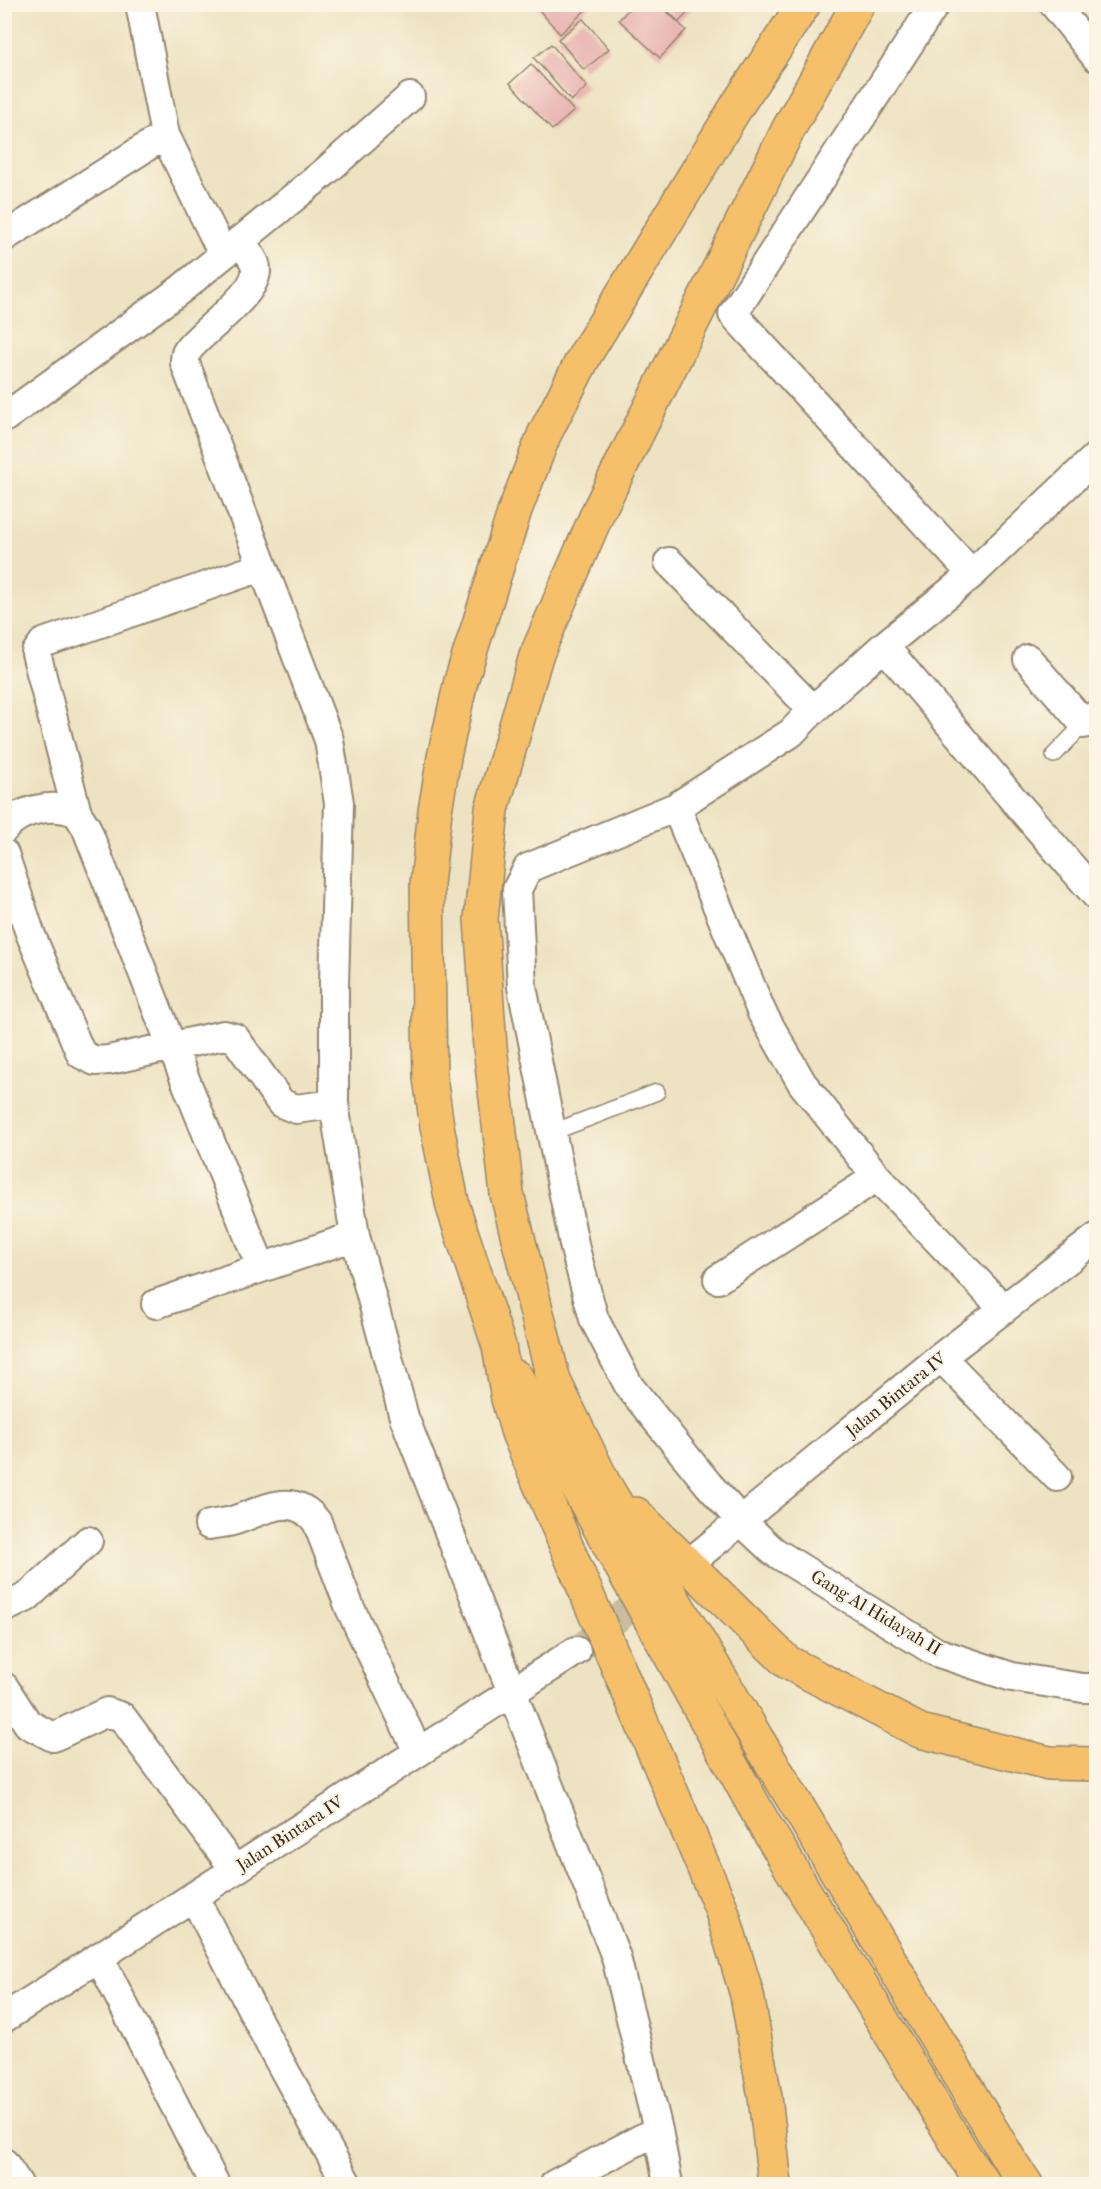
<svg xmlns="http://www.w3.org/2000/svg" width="1101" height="2189" viewBox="0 0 1101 2189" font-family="'IM FELL French Canon',serif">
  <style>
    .building { fill: #e8b1af }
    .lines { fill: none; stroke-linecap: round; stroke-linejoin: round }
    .minor-tunnel { stroke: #c9bda0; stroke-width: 28; stroke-dasharray: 28 14; stroke-linecap: butt }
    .service-casing { stroke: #948670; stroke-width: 18 }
    .minor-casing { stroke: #948670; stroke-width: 32 }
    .motorway-casing { stroke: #948670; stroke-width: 36 }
    .service { stroke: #fff; stroke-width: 15 }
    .minor { stroke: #fff; stroke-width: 28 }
    .motorway { stroke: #f6c06b; stroke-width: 33 }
    .labels { text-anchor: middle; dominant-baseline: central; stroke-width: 4.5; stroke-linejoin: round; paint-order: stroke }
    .street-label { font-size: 18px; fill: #3b2a1e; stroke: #fcf5e5 }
  </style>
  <rect width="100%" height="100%" fill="#fcf5e5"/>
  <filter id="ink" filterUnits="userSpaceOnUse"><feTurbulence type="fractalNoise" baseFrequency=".0167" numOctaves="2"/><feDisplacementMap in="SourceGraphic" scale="12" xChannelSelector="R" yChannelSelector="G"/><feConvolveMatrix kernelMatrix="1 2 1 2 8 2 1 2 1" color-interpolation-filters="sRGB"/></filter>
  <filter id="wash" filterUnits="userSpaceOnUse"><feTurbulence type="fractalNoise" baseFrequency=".008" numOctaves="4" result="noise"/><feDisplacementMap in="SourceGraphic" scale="24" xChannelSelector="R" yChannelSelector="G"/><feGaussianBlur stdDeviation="1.35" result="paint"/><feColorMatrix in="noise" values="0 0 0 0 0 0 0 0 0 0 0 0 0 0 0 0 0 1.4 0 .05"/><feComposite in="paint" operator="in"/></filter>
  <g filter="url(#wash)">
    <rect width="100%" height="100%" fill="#ede2c1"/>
    <g id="blocks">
      <!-- building -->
      <path class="building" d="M534 4H592L560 34Z
        M633 4H659L686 30 660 58 619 20Z
        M661 4H696L679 22Z
        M583 19 609 49 584 70 558 39Z
        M551 44 587 87 571 101 534 58Z
        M531 64 574 111 552 130 510 83Z"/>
    </g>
  </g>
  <g filter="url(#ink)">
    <use href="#blocks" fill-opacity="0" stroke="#948670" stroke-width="1.5"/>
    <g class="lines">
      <!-- minor-tunnel -->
      <path class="minor-tunnel" d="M576 1651 658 1587"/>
      <!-- service casing -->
      <g class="service-casing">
        <path id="service" d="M1054 755 1084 724
          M553 1132 657 1092"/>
      </g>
      <!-- minor casing -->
      <g class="minor-casing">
        <path id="minor" d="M140 4 165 135 223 254
          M935 4 733 314 972 574
          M1054 4 1096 57
          M4 237 165 135
          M240 240C245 248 252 256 255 264 265 290 201 331 188 350 185 354 185 358 185 363L329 740 339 803 334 984V1104L355 1236 404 1417 616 1957 658 2130 668 2184
          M4 418 180 290 325 172 410 97
          M1096 457 972 574 884 646 813 710 791 733 676 807 528 868 517 889 522 987 575 1249 594 1319 629 1386 708 1484 741 1521 773 1551 936 1652 1012 1677 1083 1688H1096
          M669 562 813 710
          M884 646 1006 791 1096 895
          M1028 659 1084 724 1096 715
          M676 807 762 1013 802 1083 877 1177 1004 1309
          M4 829C19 809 55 802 77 813
          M4 854 30 933 81 1054 95 1061 109 1060 224 1035 235 1038 281 1103 296 1109 334 1104
          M261 1267 172 1047 86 827 77 813 36 653 43 643 261 567
          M718 1279 877 1177
          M156 1304 355 1236
          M941 1357 1057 1477
          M209 1525C217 1523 225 1523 232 1521 263 1512 292 1489 317 1522L350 1608 418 1752
          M699 1555 941 1357 1096 1238
          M4 1608 27 1597 88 1541
          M4 1687 28 1724 53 1737 107 1712 122 1717 235 1870
          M194 1897 271 2046 347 2184
          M99 1957 215 2184
          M4 2018 576 1651
          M4 2163 18 2184
          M555 2184 658 2130"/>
      </g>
      <!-- motorway casing -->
      <g class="motorway-casing">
        <path id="motorway" d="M858 4 789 128 598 512 536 656 492 809 481 919 490 1047 507 1194 554 1381 603 1482 1009 2159 1026 2184
          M516 1377 763 1822 965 2157 984 2184
          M636 1514 787 1662 920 1731 1049 1763 1096 1764
          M775 2184 765 2097 747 1995 721 1908 518 1433 508 1399 499 1346 453 1207 437 1126 430 1078 427 884 435 811 444 757 461 681 515 510 544 435 585 355 738 104 804 4"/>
      </g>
      <!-- service -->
      <use href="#service" class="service"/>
      <!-- minor -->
      <use href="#minor" class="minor"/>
      <!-- motorway -->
      <use href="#motorway" class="motorway"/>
    </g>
  </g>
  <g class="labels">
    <!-- street labels -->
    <g class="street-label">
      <text transform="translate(896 1395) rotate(-39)">Jalan Bintara IV</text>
      <text transform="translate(876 1613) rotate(31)">Gang Al Hidayah II</text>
      <text transform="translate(290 1834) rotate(-33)">Jalan Bintara IV</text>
    </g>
  </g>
  <!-- margin -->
  <rect width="1101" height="2189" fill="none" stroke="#fcf5e5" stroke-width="24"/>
</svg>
